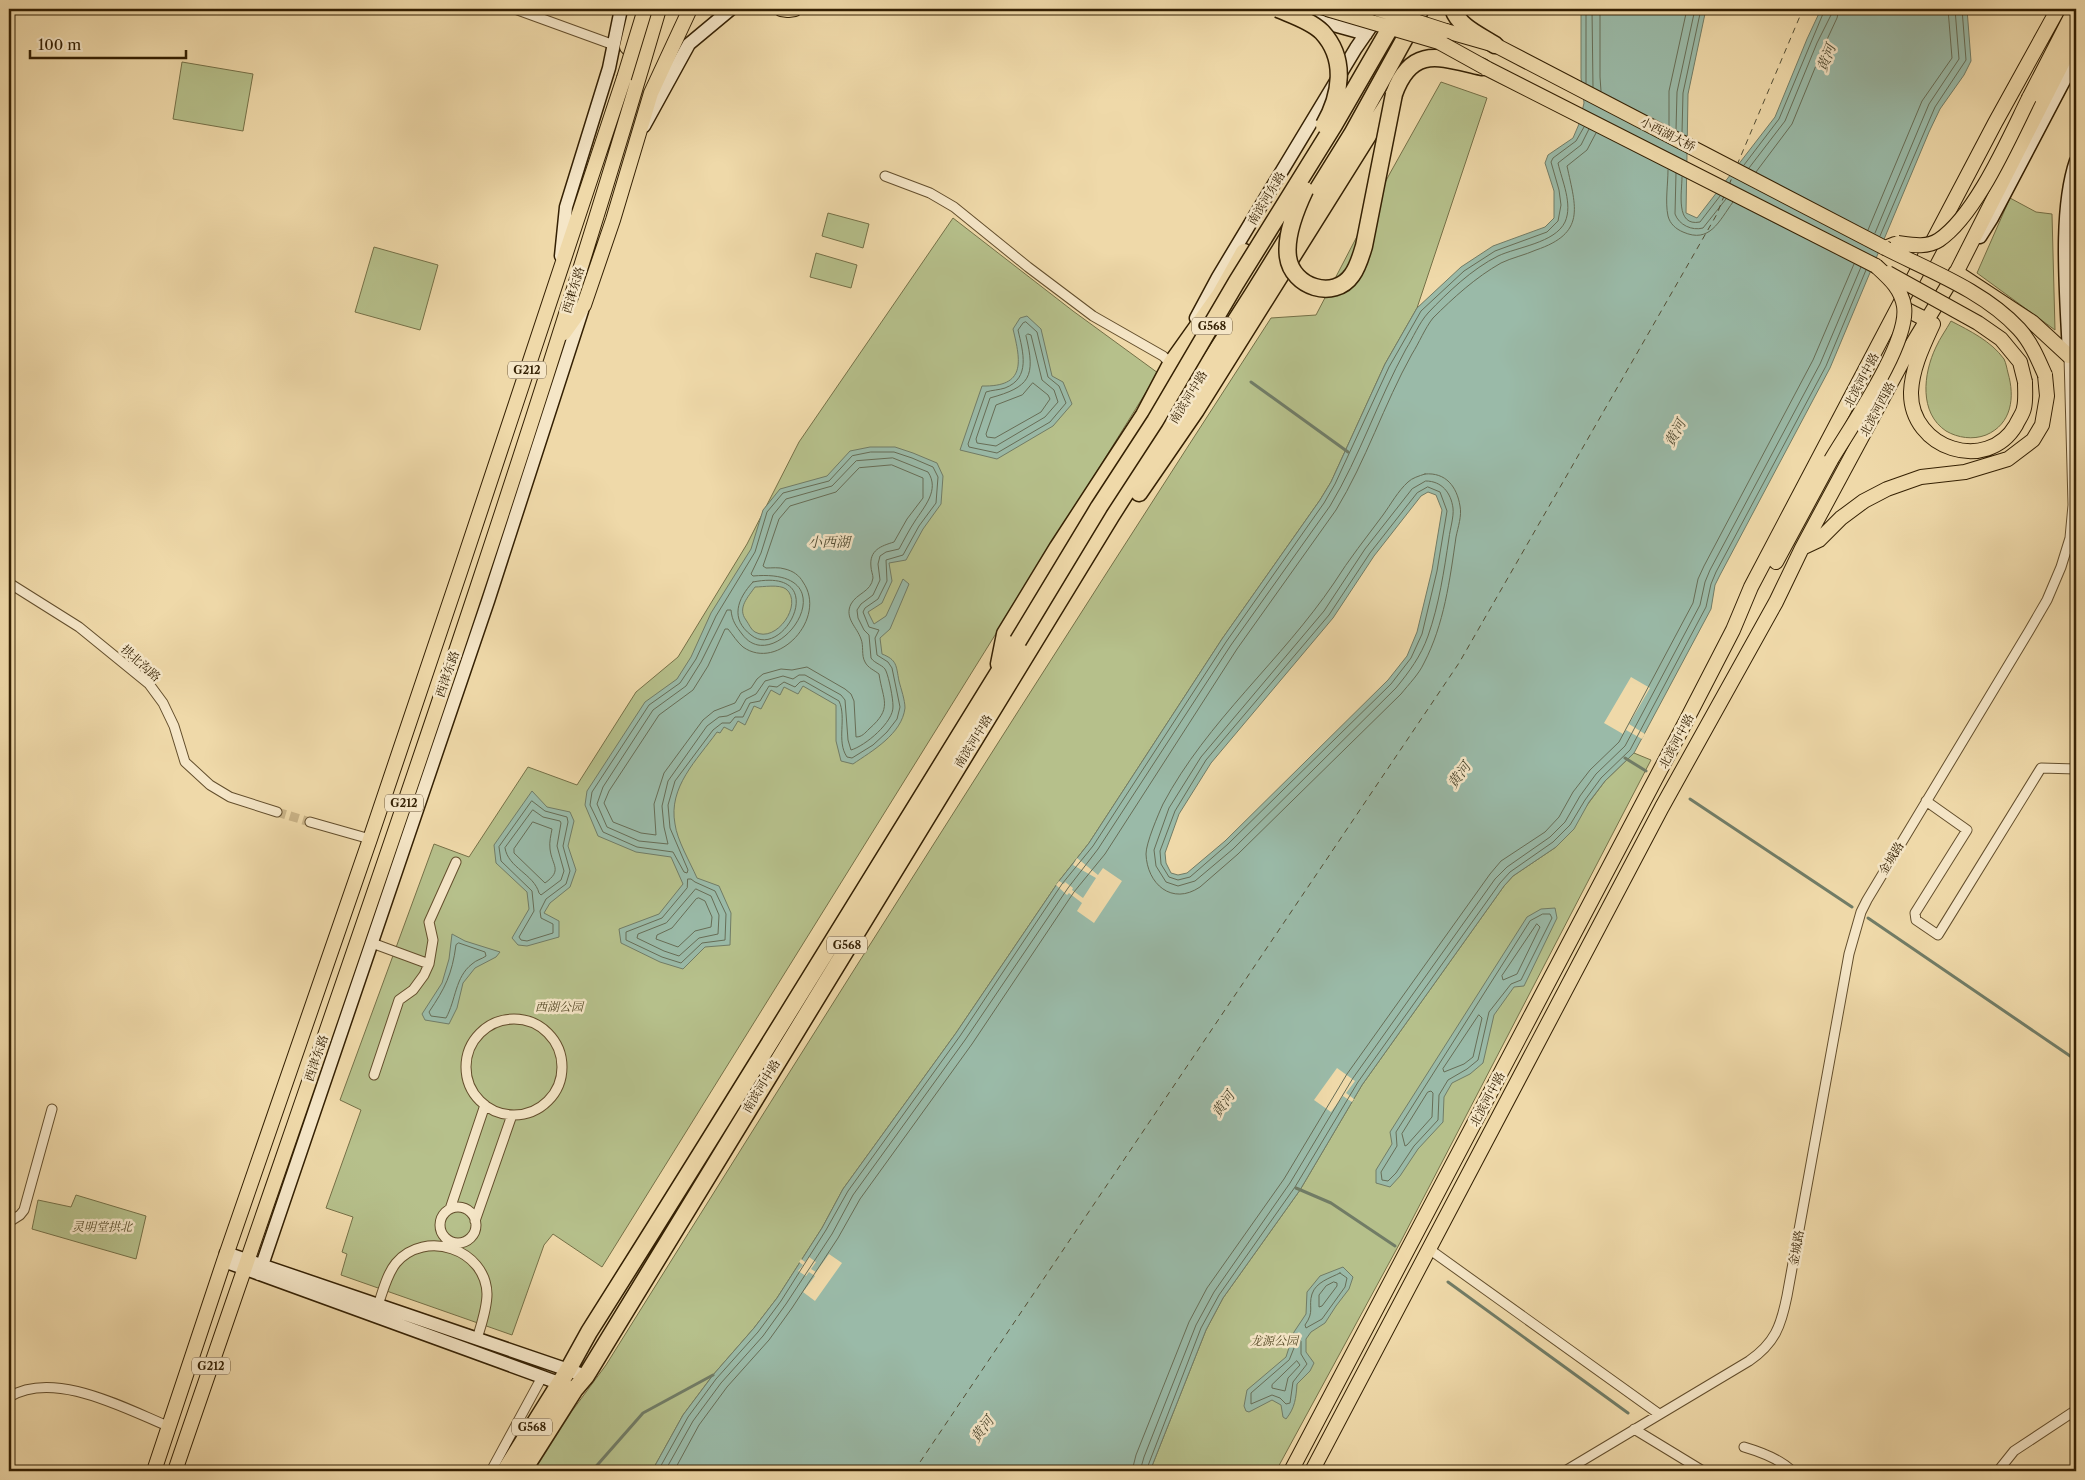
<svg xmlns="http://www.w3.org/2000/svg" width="2085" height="1480" viewBox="0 0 2085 1480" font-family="'Libre Caslon Text','Noto Serif SC',serif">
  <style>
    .green { fill: #b6c08b; stroke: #757047 }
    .water { fill: #9abaa8; stroke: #717c66; fill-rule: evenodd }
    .pier { fill: #efd9a9 }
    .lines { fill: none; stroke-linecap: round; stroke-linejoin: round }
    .shore { stroke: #676d56; stroke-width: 1 }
    .stream { stroke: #717c66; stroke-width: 3 }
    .ferry { stroke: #534e35; stroke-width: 1; stroke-dasharray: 6 5; stroke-linecap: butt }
    .street-tunnel { stroke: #cab488; stroke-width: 9; stroke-dasharray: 9 4.5; stroke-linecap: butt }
    .street-casing { stroke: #634e2c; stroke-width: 11 }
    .secondary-casing { stroke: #342003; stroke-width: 15 }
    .primary-casing { stroke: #342003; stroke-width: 16 }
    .highway-casing { stroke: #342003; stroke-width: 19 }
    .street { stroke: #f5e6c7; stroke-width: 9 }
    .secondary { stroke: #f5e6c7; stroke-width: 12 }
    .primary { stroke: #efd9a9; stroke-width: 14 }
    .highway { stroke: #efd9a9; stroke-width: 16 }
    .primary-bridge-casing { stroke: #342003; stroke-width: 16; stroke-linecap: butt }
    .highway-bridge-casing { stroke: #342003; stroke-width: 19; stroke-linecap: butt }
    .primary-bridge { stroke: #efd9a9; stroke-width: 14 }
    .highway-bridge { stroke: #efd9a9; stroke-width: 16 }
    .labels { text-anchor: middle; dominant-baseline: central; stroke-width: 5; stroke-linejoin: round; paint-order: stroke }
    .shield { fill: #f5e6c7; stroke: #6e5b3e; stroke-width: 1 }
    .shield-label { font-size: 11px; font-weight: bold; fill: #342003 }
    .street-label { font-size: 12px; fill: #342003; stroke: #f5e6c7 }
    .park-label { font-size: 12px; font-style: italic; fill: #544825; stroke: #f5e6c7 }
    .water-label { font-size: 14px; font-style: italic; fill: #534e35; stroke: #f5e6c7 }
  </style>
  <rect width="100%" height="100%" fill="#efd9a9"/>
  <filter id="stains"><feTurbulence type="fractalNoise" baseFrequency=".004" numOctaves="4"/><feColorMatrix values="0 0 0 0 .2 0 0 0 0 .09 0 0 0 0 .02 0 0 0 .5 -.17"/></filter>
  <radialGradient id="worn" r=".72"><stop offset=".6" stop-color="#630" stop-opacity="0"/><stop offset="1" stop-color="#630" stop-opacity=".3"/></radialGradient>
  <!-- green -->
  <path class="green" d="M182 62 253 74 243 131 173 119Z
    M1441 82 1487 98 1417 308 1385 364 1331 482 1320 500 1222 639 1089 843 1059 881 956 1033 843 1189 822 1228 777 1298 754 1328 713 1375 683 1415 652 1471H534L572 1411 606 1365C825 1014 1046 665 1271 318L1316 315 1389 175Z
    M2010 198 2036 212 2052 214 2055 330 1977 273Z
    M828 213 869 224 863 248 822 236Z
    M953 218 1073 311 1158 373 602 1267 553 1234 544 1245 512 1335 341 1275 347 1254 342 1252 353 1217 326 1208 361 1110 340 1100 434 844 469 857 528 767 577 785 636 692 678 657 747 544 799 442Z
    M374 247 438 265 420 330 355 312Z
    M816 253 857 265 851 288 810 277Z
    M1951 321C1970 331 1991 341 2004 359 2006 363 2007 369 2008 373 2015 397 2012 424 1986 435 1973 440 1958 438 1946 431 1919 413 1923 374 1936 347 1940 338 1946 330 1951 321Z
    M1634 753 1651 760 1401 1241 1276 1471H1150L1206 1330 1223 1298 1300 1190 1362 1085 1504 886 1513 876 1556 847 1605 781Z
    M76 1195 146 1216 136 1259 32 1229 38 1200 71 1207Z"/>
  <!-- water -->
  <path class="water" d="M1581 9H1706L1688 94 1686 213 1697 218 1775 117 1807 39 1821 9H1967L1971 61 1964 75 1940 109 1929 132 1830 368 1720 575 1715 585 1711 609 1634 753 1605 781 1589 802 1574 829 1556 847 1513 876 1504 886 1362 1085 1300 1190 1223 1298 1206 1330 1150 1471H652L683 1415 713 1375 754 1328 777 1298 822 1228 843 1189 956 1033 1059 881 1089 843 1222 639 1320 500 1331 482 1385 364 1417 308 1461 267 1493 246 1545 227 1554 218V191L1545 163 1548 155 1573 138 1579 124 1584 103 1581 78ZM1428 492 1436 495 1442 510 1432 570 1417 632 1407 656 1388 680 1225 841 1187 873 1178 875 1171 873 1166 863 1165 853 1179 814 1211 763 1333 618 1374 556 1421 496Z
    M1027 316 1041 329 1052 376 1063 382 1072 404 1053 426 997 459 960 450 982 386C1026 387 1021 362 1013 329L1020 318Z
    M870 447H895L913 453 937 463 943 476 941 504 923 529 906 560 889 563 892 581 882 603 868 612 874 624 886 616 903 579 909 584 890 629 880 638 882 654C897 660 896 665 899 681 901 689 905 700 905 708 902 734 872 751 853 764L841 761 836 741V705L803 686 798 694 784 687 780 695 771 690 761 709 754 706 745 725 738 721 732 731 724 727 720 733 717 732C697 760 668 787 675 824 677 840 690 862 697 878L719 886 731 913 730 945 705 947 683 969 660 962 621 943 619 929 659 914 683 884 671 857 636 852 598 836 585 805 587 791 645 702 677 679 691 657 711 613 751 549 763 510 780 489 827 476 850 451ZM755 587C763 587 779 584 786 589 804 604 776 644 755 632 751 630 749 624 746 620 737 608 748 597 755 587Z
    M532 791 547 807 570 812 574 821 568 846 576 870 570 887 550 903 544 913 559 921V937L527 946 518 945 512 938 529 909 527 892 496 863 494 845Z
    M1555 908 1557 918 1524 986 1514 987 1494 1015 1483 1063 1470 1074 1452 1083 1444 1097 1443 1122 1418 1149 1400 1176 1390 1187 1376 1183V1170L1392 1144 1390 1132 1527 917 1541 909Z
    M452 934 465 941 500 952 496 957 475 968 463 983 457 1008 449 1024 425 1020 422 1014 442 983 449 959Z
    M1343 1267 1353 1277 1349 1289 1336 1306 1325 1323 1311 1332 1306 1339V1352L1314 1363 1310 1371 1297 1384C1296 1398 1295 1408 1286 1419L1283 1417 1281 1405 1272 1400 1249 1412 1246 1411 1244 1406 1247 1390 1286 1357 1294 1332 1306 1314 1307 1292 1320 1276Z"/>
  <!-- pier -->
  <path class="pier" d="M1631 677 1650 688 1629 724 1645 734 1642 739 1626 730 1623 734 1604 723Z
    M1077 858 1098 875 1103 868 1122 881 1094 923 1077 911 1082 903 1069 893 1067 895 1056 885 1059 881 1064 884 1065 882 1073 888 1072 890 1083 898 1096 878 1073 865Z
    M1337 1068 1355 1081 1346 1093 1354 1099 1352 1102 1343 1096 1331 1112 1314 1100Z
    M829 1254 842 1263 815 1301 803 1292 815 1276 809 1272 806 1276 798 1271 803 1265 799 1262 801 1259 805 1262 809 1257 816 1262 811 1269 816 1272Z"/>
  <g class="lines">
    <!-- shore -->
    <path class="shore" d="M1586 9V83
      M1592 9 1593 87
      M1600 9V77L1601 91
      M1669 126V91L1687 9
      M1676 130 1677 92 1695 9
      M1682 133 1683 93 1701 9
      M1744 165 1779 119 1825 9
      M1749 168 1785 121 1817 43 1831 15 1832 9
      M1668 170C1668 184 1665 202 1668 216 1670 224 1676 229 1683 232 1710 244 1719 221 1733 202
      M1756 172 1792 124 1824 46 1837 18 1839 9
      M1676 173 1675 214C1679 225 1692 231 1703 228L1726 199
      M1682 177C1682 192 1675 227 1700 222L1720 196
      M1868 230 1922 101 1952 58 1948 9
      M1875 233 1929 104 1959 59 1955 9
      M1880 236 1935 107 1966 60 1962 9
      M1026 322 1037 332 1048 377 1059 386 1066 403 1050 422 997 453 969 447 968 444 986 392C992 390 999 390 1005 388 1031 378 1023 352 1018 330L1023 323Z
      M1028 334 1031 335 1042 380 1054 390 1058 402 1045 417 996 446 977 443 976 439 990 398C1030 387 1036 377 1026 336Z
      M1033 383 1048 395 1050 399 1041 412 995 438 987 437 986 434 996 405 1022 395Z
      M871 452H894L912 458 933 467 938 477 936 503 919 526 903 555 886 560 887 581 878 599 865 608 863 612 869 627 879 630 875 638 877 655 888 662 892 668 900 707 897 719 887 732 873 745 852 758 847 757C836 741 847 718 839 701L804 681 800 682 795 687 784 682 777 687 769 686 760 701 750 703 743 717H735L730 723H722L713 730 675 781 668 805 670 828 688 870 687 873 684 872 673 852 637 847 603 832 590 805 592 792 649 705 680 683 696 659 716 616 755 552 767 512 783 493 829 481 852 456Z
      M893 458 928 472C940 490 924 507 915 521 909 530 904 540 899 549L886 552 880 556 878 564 880 580 873 595 861 604 857 610 858 618 864 630 869 635 871 658C875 664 884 665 886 671 889 678 893 698 893 706 894 722 865 746 851 750L848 740 845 700 841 695 805 675H799L793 679 783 676 765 681 756 694 746 699 740 710 727 716 719 717 707 726 668 781 662 806 664 827 668 844 639 841 607 827 597 804 603 787 653 710 686 686 701 662 727 610H731C732 621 736 626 742 634 776 681 855 567 753 576L751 574 761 553 773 515 786 499 832 486 856 461Z
      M892 465 923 478V498L907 519 894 542C881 546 869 550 871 567 871 570 873 575 873 578 871 592 857 593 851 604 844 618 857 627 861 639 864 646 861 655 865 662 868 668 874 670 879 674 883 701 893 708 869 729 865 733 862 737 856 737L854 701 851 694 845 689 807 667 792 670 781 669 763 674 757 679 751 688 741 693 735 703 714 711 703 720 664 773 654 804 656 835 641 833 613 822 604 803 609 791 659 715 693 690 708 666 725 629H728C733 635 737 642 743 647 778 672 828 618 803 582 799 575 793 571 785 569 779 567 772 568 766 568L763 566 779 519 790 506 836 492 859 468Z
      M1425 474C1446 472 1457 487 1460 506 1462 516 1458 527 1456 537 1450 579 1444 625 1424 663 1419 674 1409 684 1401 694L1238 854 1200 887C1172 906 1147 884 1146 854 1146 843 1158 815 1163 804 1207 721 1282 660 1334 583 1349 559 1366 538 1383 515 1391 504 1398 491 1408 482 1412 478 1419 476 1425 474Z
      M1426 481C1442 481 1451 493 1453 508 1454 517 1450 529 1449 538 1444 571 1439 605 1428 636 1421 656 1409 672 1396 688L1233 849 1195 881 1178 886 1166 882 1156 866 1154 850 1169 808 1201 757 1324 611 1365 549 1412 489Z
      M1428 487 1440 492 1447 511 1437 571 1422 634 1411 658 1391 684 1228 844 1190 877 1178 880 1169 877 1161 864 1160 851 1175 811 1206 760 1329 615 1370 553 1417 493Z
      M753 582C833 566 784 662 751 635 730 619 737 599 753 582Z
      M532 801 545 811 567 817 568 822 563 846 570 871 566 884 546 899 540 911 541 918 553 924V933L527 941 521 940 519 937 534 911 532 891 501 861 499 847Z
      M533 810 543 817 560 821 561 823 557 846 564 871 561 880 541 895 539 893C534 874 508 868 505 848Z
      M533 822 552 829C551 835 549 842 550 849 552 866 563 870 545 883L514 853V849Z
      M688 879H691L695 882 715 891 726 914 725 940 702 943 681 963 662 957 626 940V932L662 918 687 888Z
      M696 889 711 896 719 915 718 934 699 938 679 956 664 951 637 938 638 934 666 923Z
      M699 898 705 901 712 917 711 927 695 931 678 947 656 939 657 935 672 928 696 899Z
      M1543 914H1550L1552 918 1521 980 1511 984 1489 1012 1478 1060 1467 1069 1448 1080 1439 1095 1438 1120 1414 1146 1396 1173 1388 1181 1382 1180 1381 1172 1397 1146 1396 1132 1530 921Z
      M1537 924 1540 927 1517 974 1503 980 1502 976Z
      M459 943 485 952 486 956C482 959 476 960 472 964 455 977 456 1000 446 1018L431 1016 429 1012C445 988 452 975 456 945Z
      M1479 1015 1482 1018 1473 1057 1464 1064 1444 1072 1443 1069Z
      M1428 1092 1431 1091 1433 1093 1432 1117 1407 1145 1405 1146 1402 1134Z
      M1340 1273 1347 1278 1345 1287 1322 1319 1306 1328 1305 1325C1315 1311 1308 1307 1312 1294 1316 1282 1330 1278 1340 1273Z
      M1334 1282 1337 1283V1286L1322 1306 1319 1307V1295L1326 1286Z
      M1298 1339 1301 1341V1354L1307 1364 1293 1382 1290 1403 1286 1404 1280 1398 1272 1395 1251 1404V1393L1289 1360Z
      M1297 1361 1300 1365 1288 1378 1285 1391 1272 1388V1385Z
      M658 1471 688 1417 716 1379 758 1332 781 1301 826 1230 848 1191 960 1036 1062 884 1093 846 1226 642 1324 503 1335 484 1389 367 1421 311 1464 271 1495 251 1547 232 1558 221 1561 205 1559 190 1551 162 1553 158 1576 141 1584 127
      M665 1471 693 1421 721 1383 763 1336 786 1304 832 1234 853 1195 965 1040 1068 888 1098 849 1231 645 1330 506C1360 456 1378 400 1406 349 1413 338 1419 323 1428 313 1448 292 1472 269 1498 256 1517 247 1555 243 1565 222 1573 204 1562 181 1558 163L1581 145 1589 129
      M674 1471 699 1425 727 1387 769 1340 792 1308 838 1238 860 1199 972 1044 1074 892 1105 854 1237 649 1336 510C1366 461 1384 404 1412 354 1419 343 1425 328 1433 318 1453 298 1476 277 1501 263 1511 258 1525 255 1536 250 1586 233 1576 208 1567 166L1587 150 1596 133
      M1132 1471 1136 1455 1189 1322 1207 1288 1284 1179 1347 1074 1490 874 1501 861 1545 832 1559 817 1573 792 1590 770 1619 742 1693 603 1698 579 1704 566 1813 360 1854 264
      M1140 1471 1144 1457 1196 1325 1214 1292 1290 1183 1353 1078 1495 879 1507 867 1550 837 1565 822 1580 796 1596 774 1625 746 1700 605 1705 582 1710 570 1820 364 1861 267
      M1146 1471 1201 1328 1219 1295 1295 1187 1358 1082 1500 883 1510 872 1553 842 1570 825 1585 800 1601 778 1630 750 1706 607 1711 584 1716 572 1826 366 1866 270"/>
    <!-- stream -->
    <path class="stream" d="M1251 382 1348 452
      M1625 758 1646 771
      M1690 799 1852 907
      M1868 918 2076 1060
      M1296 1188 1331 1203 1395 1246
      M1448 1282 1628 1413
      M592 1471 643 1413 713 1375"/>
    <!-- ferry -->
    <path class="ferry" d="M1737 165 1803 9
      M1729 185 1733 175
      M914 1471 1459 663 1717 214 1724 196"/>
    <!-- street-tunnel -->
    <path class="street-tunnel" d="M277 812 310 822"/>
    <!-- street casing -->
    <g class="street-casing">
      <path id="street" d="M515 9 614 45
        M885 176 930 193 954 207 1028 267 1093 316 1163 356 1171 364
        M2066 265H2076
        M9 583 79 627 149 684 163 703 174 726 185 762 210 785 230 797 277 812
        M1926 801 1967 830 1915 913 1916 920 1938 935 2041 768 2076 769
        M310 822 370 839
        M372 943 429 964
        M466 1067a48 48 0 1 1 96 0a48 48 0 1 1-96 0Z
        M374 1075 399 1000 413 990 424 975 429 964 433 940 429 922 456 862
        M440 1225a18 18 0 1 1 36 0a18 18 0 1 1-36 0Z
        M450 1209 485 1105
        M475 1221 512 1115
        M9 1222 20 1215 24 1210 52 1109
        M1429 1249 1659 1414
        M378 1305C383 1291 387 1274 396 1263 425 1229 486 1249 487 1294 487 1309 481 1325 477 1339
        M9 1397C54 1369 126 1409 170 1427
        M1634 1429 1703 1471
        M1744 1447C1761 1452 1780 1459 1792 1471
        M491 1471 542 1377
        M1565 1471 1749 1361C1775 1343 1781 1326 1787 1296L1849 954 1861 912 1867 900 2029 631 2047 600 2061 567 2070 538 2073 505 2069 356
        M1998 1471 2014 1451 2076 1410"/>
    </g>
    <!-- secondary casing -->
    <g class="secondary-casing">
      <path id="secondary" d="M1308 18 1366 34
        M644 126 689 44 731 9
        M1980 237 1992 218 2076 58
        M561 256 566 207 609 68 621 9
        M1196 318 1218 277 1356 48 1383 9
        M2069 356C2067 299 2058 214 2076 161
        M226 1253 586 1376
        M224 1261 567 1386
        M259 1274 488 601 582 311"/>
    </g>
    <!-- primary casing -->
    <g class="primary-casing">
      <path id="primary" d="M781 9 788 10 795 9
        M1446 31 1495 45 1885 248 1895 244
        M627 47 636 9
        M1486 68 1876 266
        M2029 98 2075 9
        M1956 272 2032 322 2069 356
        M1953 279 2076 36
        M1899 306 1927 320
        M1933 324C1923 346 1912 368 1911 392 1910 449 1987 474 2016 425 2018 420 2023 414 2024 408 2026 400 2025 390 2025 382
        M564 333 584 305 613 220 651 93 690 9
        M1802 548 1819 540 1841 518 1864 501 1887 489 1921 477 1965 472 2008 459 2033 440 2042 425 2047 396 2045 375
        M1776 562 1831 460
        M154 1471 224 1261 370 839 460 572 624 78
        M175 1471C341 985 515 502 659 9
        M1291 1471 1685 723 1733 630 1751 587 1995 123 2058 9
        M1312 1471 1662 807 1776 602 1802 548 1907 353 1956 272"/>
    </g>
    <!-- highway casing -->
    <g class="highway-casing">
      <path id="highway" d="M1453 9C1459 27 1480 35 1495 45
        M1139 493 1196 410 1394 94C1412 44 1441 58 1482 67
        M999 664 1005 634 1058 547 1144 415 1171 364 1220 295 1244 252
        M505 1471 568 1370 589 1332C734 1103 875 872 1018 641
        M523 1471 575 1389 586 1376 1111 516 1254 292 1352 134 1421 9"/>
    </g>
    <!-- street -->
    <use href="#street" class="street"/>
    <!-- secondary -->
    <use href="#secondary" class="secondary"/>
    <!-- primary -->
    <use href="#primary" class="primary"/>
    <!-- highway -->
    <use href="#highway" class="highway"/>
    <!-- primary-bridge casing -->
    <g class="primary-bridge-casing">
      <path id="primary-bridge" d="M1327 9 1439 42 1486 68
        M1378 9 1446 31
        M624 78 645 9
        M1898 243C1912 245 1927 248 1939 240 1976 215 2009 138 2029 98
        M1885 248C1930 271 1984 291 2019 329 2031 342 2038 359 2045 375
        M1888 273 1978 323 2001 339 2020 362 2025 382
        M1831 460C1850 428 1910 342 1904 306 1901 288 1889 278 1876 266"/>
    </g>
    <!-- highway-bridge casing -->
    <g class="highway-bridge-casing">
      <path id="highway-bridge" d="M1278 9C1292 15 1311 21 1322 32 1347 59 1341 95 1324 125
        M1305 190C1296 209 1285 235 1288 257 1292 287 1334 301 1352 275 1358 267 1361 256 1364 246L1394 94
        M1018 641 1099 507 1155 421 1236 283 1334 125 1401 9"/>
    </g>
    <!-- primary-bridge -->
    <use href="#primary-bridge" class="primary-bridge"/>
    <!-- highway-bridge -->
    <use href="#highway-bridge" class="highway-bridge"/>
  </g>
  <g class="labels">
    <!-- shield labels -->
    <g class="shield">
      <rect x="1192" y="317.5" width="40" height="17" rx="4"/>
      <rect x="508" y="361.5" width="38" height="17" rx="4"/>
      <rect x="385" y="794.5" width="38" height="17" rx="4"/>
      <rect x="827" y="936.5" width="40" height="17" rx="4"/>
      <rect x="192" y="1357.5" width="38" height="17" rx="4"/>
      <rect x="512" y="1418.5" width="40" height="17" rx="4"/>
    </g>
    <g class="shield-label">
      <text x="1212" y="326">G568</text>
      <text x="527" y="370">G212</text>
      <text x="404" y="803">G212</text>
      <text x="847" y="945">G568</text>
      <text x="211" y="1366">G212</text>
      <text x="532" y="1427">G568</text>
    </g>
    <!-- street labels -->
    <g class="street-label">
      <text transform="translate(1668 134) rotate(27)">小西湖大桥</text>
      <text transform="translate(1266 198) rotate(-59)">南滨河东路</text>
      <text transform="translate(573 290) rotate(-73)">西津东路</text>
      <text transform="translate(1861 380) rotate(-62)">北滨河中路</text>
      <text transform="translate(1188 397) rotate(-58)">南滨河中路</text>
      <text transform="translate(1877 409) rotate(-62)">北滨河西路</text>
      <text transform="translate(141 663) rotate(42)">拱北沟路</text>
      <text transform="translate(447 674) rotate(-71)">西津东路</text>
      <text transform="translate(973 741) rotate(-58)">南滨河中路</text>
      <text transform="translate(1676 741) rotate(-62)">北滨河中路</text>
      <text transform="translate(1891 858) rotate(-59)">金城路</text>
      <text transform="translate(316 1058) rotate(-71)">西津东路</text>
      <text transform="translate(761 1086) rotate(-59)">南滨河中路</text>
      <text transform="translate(1487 1099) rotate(-62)">北滨河中路</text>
      <text transform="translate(1796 1248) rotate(-80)">金城路</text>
    </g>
    <!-- park labels -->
    <g class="park-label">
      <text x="559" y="1006">西湖公园</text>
      <text x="102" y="1226">灵明堂拱北</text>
      <text x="1274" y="1340">龙源公园</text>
    </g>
    <!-- water labels -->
    <g class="water-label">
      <text transform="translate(1826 58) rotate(-69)">黄河</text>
      <text transform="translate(1675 433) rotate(-62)">黄河</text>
      <text x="829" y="542">小西湖</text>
      <text transform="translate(1459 775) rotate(-54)">黄河</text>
      <text transform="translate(1223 1104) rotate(-54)">黄河</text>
      <text transform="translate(982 1429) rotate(-53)">黄河</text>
    </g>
  </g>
  <!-- margin -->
  <rect width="2085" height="1480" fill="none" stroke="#efd9a9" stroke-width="30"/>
  <rect x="10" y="10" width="2065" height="1460" fill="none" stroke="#342003" stroke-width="2.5"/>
  <rect x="15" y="15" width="2055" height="1450" fill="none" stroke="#342003"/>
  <!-- scale -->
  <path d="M30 50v8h156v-8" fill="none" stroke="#342003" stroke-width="2.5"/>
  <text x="38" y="50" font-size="15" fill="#342003" stroke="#f5e6c7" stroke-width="4" paint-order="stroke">100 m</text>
  <rect width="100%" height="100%" filter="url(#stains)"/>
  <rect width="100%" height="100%" fill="url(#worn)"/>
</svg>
